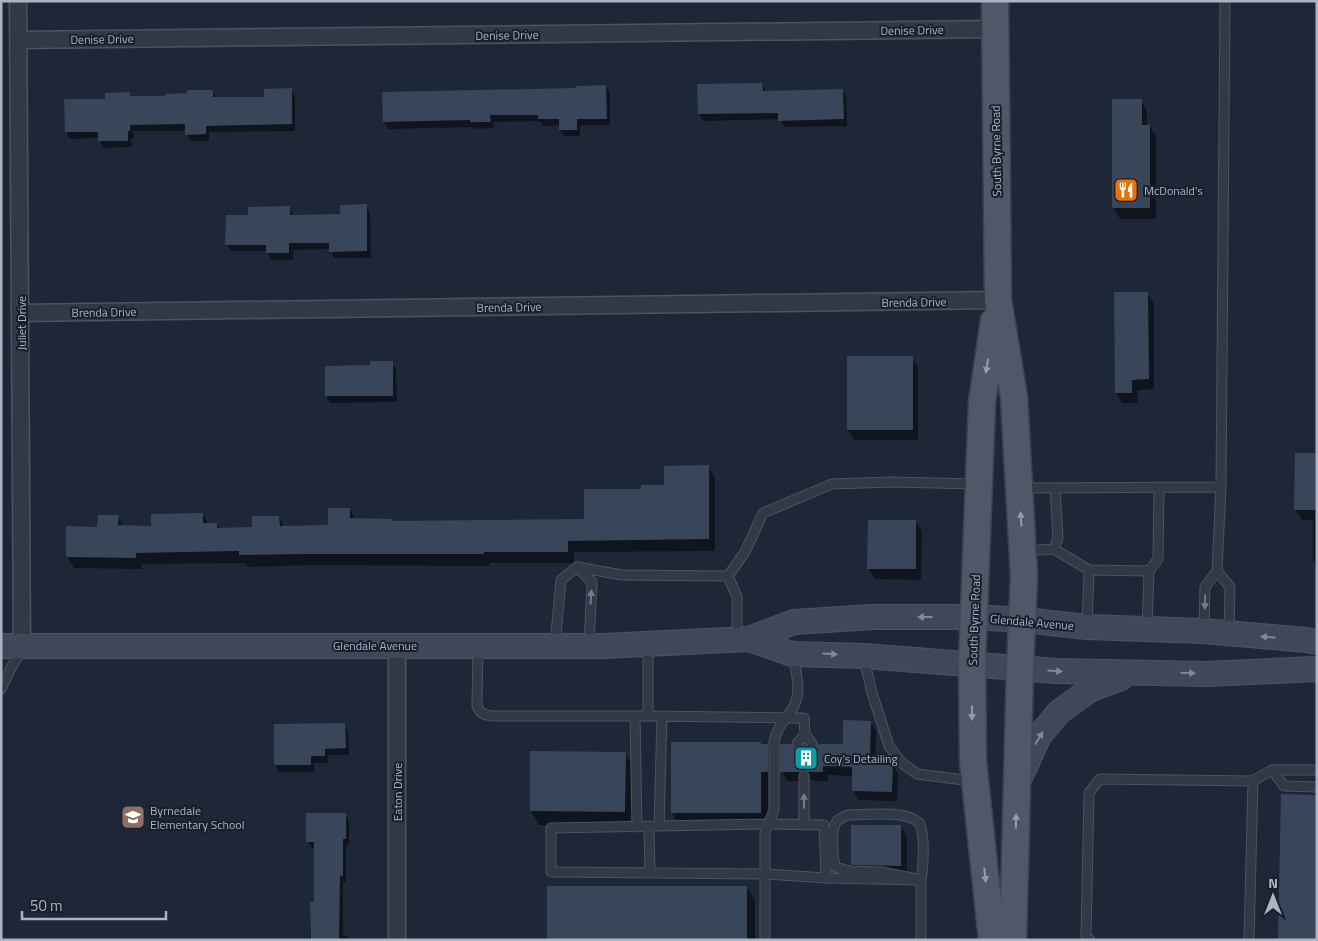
<svg xmlns="http://www.w3.org/2000/svg" width="1318" height="941" viewBox="0 0 1318 941" font-family="'Titillium Web',sans-serif">
  <style>
    .shadow { fill: #0007 }
    .building { fill: #394558 }
    .lines { fill: none; stroke-linecap: round; stroke-linejoin: round }
    .service-casing { stroke: #4c5463; stroke-width: 11 }
    .minor-casing { stroke: #4c5463; stroke-width: 19 }
    .secondary-casing { stroke: #4c5463; stroke-width: 26 }
    .primary-casing { stroke: #3b4351; stroke-width: 29 }
    .service { stroke: #313947; stroke-width: 9 }
    .minor { stroke: #313947; stroke-width: 16 }
    .secondary { stroke: #3f485b; stroke-width: 24 }
    .primary { stroke: #4f5868; stroke-width: 26 }
    .oneway { fill: #949dae }
    .oneway2 { fill: #747d8c }
    .oneway3 { fill: #80899b }
    .labels { text-anchor: middle; dominant-baseline: central; stroke-width: 4; stroke-linejoin: round; paint-order: stroke }
    .street-label { font-size: 12px; fill: #abb4c5; stroke: #171f2c }
    .poi-label { font-size: 12px; fill: #abb4c5; stroke: #171f2c; text-anchor: start }
  </style>
  <rect width="100%" height="100%" fill="#1d2737"/>
  <!-- shadow -->
  <path class="shadow" d="M762 84 766 92 842 90 846 97 847 126 784 127 780 119 703 121 699 114Z
    M606 86 610 93V125H580V136H564L560 129V125L543 126 540 121 493 122 494 128 475 129 474 127 388 129 384 122 577 89Z
    M291 90 295 97V131L209 132V141H190L186 131H133L134 138H131L132 147 103 148 99 138 70 139 66 132V101L106 100 129 94 131 98 167 97 212 91 216 98H266Z
    M1114 101H1141L1147 111V126H1150L1156 136V219H1120L1114 208Z
    M366 206 370 212 371 258H334L330 249 293 250V260H271L267 251H231L227 244 249 216 289 207 293 216H341Z
    M1147 293 1154 304V389L1137 390 1138 403H1122L1116 393Z
    M912 357 918 368V440H854L848 430Z
    M392 362 396 369 397 402 330 403 326 396 371 367Z
    M1317 454V566L1313 559V520H1302L1295 510Z
    M708 466 715 478V551L574 552V563H490V566L313 565 247 567 245 563 142 564V569L74 568 67 557 99 528 118 516 124 527H152L203 514 208 524H216L220 529H253L279 517 284 527 330 526 350 509 356 520 394 523 585 520 642 490 666 486Z
    M915 521 922 531 921 580 875 579 869 569Z
    M870 722 876 731 875 763 892 764 898 773 897 801 859 800 853 791 854 776 828 775V781H815L811 779 805 781H787L782 771 808 751 844 746Z
    M344 725 348 731 349 755H328V763H314V772H279L275 765Z
    M761 743 762 745H767L775 759V785H769V827H680L672 813Z
    M625 753 633 767V825H539L531 811Z
    M345 814 349 821V845H346V882H343V935H346L349 940H310L311 903H315V848H312L308 842Z
    M901 827 907 837V876L858 875 852 864Z
    M747 887 755 901V940H548Z"/>
  <!-- building -->
  <path class="building" d="M762 83 763 91 843 89 844 119 778 121V113L698 114 697 84Z
    M606 85 607 119H577V130H559V119H538V115H490L491 122H470V120L383 122 382 92 576 88V86Z
    M292 88V124L206 126V134L185 135V124L130 125V131H128V141H98V132H65L64 99H105V93L130 92V96H165V94L187 93V90H213V97H264V89Z
    M1112 99H1142V125H1150V208H1112Z
    M367 204V251L329 252V243H289V253H266V245H225L226 215H248V207L290 206V215L340 214V205Z
    M1114 292H1148L1149 379 1132 380V393H1115Z
    M847 356H913V430H847Z
    M370 361H393V396H325V366L370 365Z
    M1295 453H1317V510H1294Z
    M709 465V539L568 541V552H484V554H305L239 555V551L136 553V558L66 557V526L97 527 98 515H119L118 525 151 526V514L203 513V523H217V528L252 527V516H279L280 526 328 525V508H350V518L393 519V521L584 519V489H641V485H664V466Z
    M868 520H916V569H867Z
    M843 720 871 721 870 762H893L892 792 852 791V767L823 766V772H809L804 770 800 772H780V744H791L793 749 797 750H800L805 744 809 749 812 750 816 749 818 744H843Z
    M345 723 346 748 325 749V756H311V765H274V724Z
    M671 742H761V744H768V772H761V813H671Z
    M530 751 626 752 625 812 530 811Z
    M1281 794 1317 795V940H1278Z
    M306 813H346V839H343V876H340L339 940H311L310 902H314V842H306Z
    M851 825H901V866L851 865Z
    M547 886H747V940H547Z"/>
  <g class="lines">
    <!-- service casing -->
    <g class="service-casing">
      <path id="service" d="M1022 488 1221 487
        M1054 549 1089 570 1149 571 1158 559 1159 488
        M1024 551 1054 549 1058 538 1055 488
        M577 567 622 575 728 576 745 552 763 513 832 484 892 482 976 484
        M1217 571 1221 487 1225 1
        M728 576 737 597V639
        M1087 627 1089 570
        M1147 629 1149 571
        M1204 630 1205 587 1217 571 1230 587 1229 633
        M555 645 561 580 577 567 592 582 589 646
        M478 646 477 706C480 714 485 715 493 716H648V645
        M864 658 872 693 889 746 902 763 917 774 972 781
        M1 689 13 664 24 648
        M635 716 637 827
        M648 716 804 718 805 734 812 744
        M797 744 805 734
        M1272 770 1284 786 1317 787
        M848 815C865 815 905 810 918 822 926 830 923 869 921 880L882 872 849 871 835 867C833 857 830 829 837 821 840 818 844 817 848 815Z
        M804 825V776
        M649 826 650 873
        M659 826 662 716
        M826 878 824 825 768 824 551 828V872L766 874 826 878 921 880V940
        M765 940V832L774 810V742C777 724 789 718 795 704 801 689 796 671 793 656
        M1090 940 1086 936 1089 793 1100 779 1253 781
        M1249 940 1253 781 1272 770H1317"/>
    </g>
    <!-- minor casing -->
    <g class="minor-casing">
      <path id="minor" d="M18 1 22 646
        M19 40 995 29
        M21 313 998 300
        M397 645V940"/>
    </g>
    <!-- secondary casing -->
    <g class="secondary-casing">
      <path id="secondary" d="M749 639 792 654 864 656 1056 671 1207 674 1317 669
        M1 646H604L749 639 794 622 872 617H974L1023 620 1087 627 1204 631 1306 640 1317 642
        M1018 782 1039 736 1059 712 1091 689 1121 678"/>
    </g>
    <!-- primary casing -->
    <g class="primary-casing">
      <path id="primary" d="M995 1 998 300 1014 397 1024 576 1020 668 1013 940
        M992 940 973 761 972 664 982 402 994 321"/>
    </g>
    <!-- service -->
    <use href="#service" class="service"/>
    <!-- minor -->
    <use href="#minor" class="minor"/>
    <!-- secondary -->
    <use href="#secondary" class="secondary"/>
    <!-- primary -->
    <use href="#primary" class="primary"/>
  </g>
  <!-- one-way arrows -->
  <defs><path id="oneway-solid" d="M-6-.8H1V-3.2L6.5 0L1 3.2V.8H-6Z" transform="scale(1.25)"/></defs>
  <g class="oneway">
    <use href="#oneway-solid" transform="translate(987 366) rotate(99)"/>
    <use href="#oneway-solid" transform="translate(1021 519) rotate(-94)"/>
    <use href="#oneway-solid" transform="translate(972 713) rotate(89)"/>
    <use href="#oneway-solid" transform="translate(1016 821) rotate(-89)"/>
    <use href="#oneway-solid" transform="translate(985 875) rotate(84)"/>
  </g>
  <g class="oneway2">
    <use href="#oneway-solid" transform="translate(591 597) rotate(-86)"/>
    <use href="#oneway-solid" transform="translate(1205 602) rotate(92)"/>
    <use href="#oneway-solid" transform="translate(804 801) rotate(-90)"/>
  </g>
  <g class="oneway3">
    <use href="#oneway-solid" transform="translate(925 617) rotate(-180)"/>
    <use href="#oneway-solid" transform="translate(1268 637) rotate(-175)"/>
    <use href="#oneway-solid" transform="translate(830 654) rotate(3)"/>
    <use href="#oneway-solid" transform="translate(1055 671) rotate(3)"/>
    <use href="#oneway-solid" transform="translate(1188 673) rotate(1)"/>
    <use href="#oneway-solid" transform="translate(1039 738) rotate(-59)"/>
  </g>
  <!-- icons -->
  <defs>
    <g id="restaurant-square" transform="scale(1.25)"><rect x="-9" y="-9" width="18" height="18" rx="4" fill="#e8710a" stroke="#171f2c"/><path d="M-5-6h1v4h1v-4h1v4h1v-4h1v5L-1.5 .5V6h-2V.5L-5-1ZM5-6V6H3V1.5H1.5Q1.5-4 5-6Z" fill="#fff"/></g>
    <g id="building-square" transform="scale(1.25)"><rect x="-9" y="-9" width="18" height="18" rx="4" fill="#0f9aa8" stroke="#171f2c"/><path d="M-4-6H4V6H1V3H-1V6H-4ZM-2.5-4.3h1.7v1.8h-1.7ZM.8-4.3h1.7v1.8H.8ZM-2.5-1h1.7V.8h-1.7ZM.8-1h1.7V.8H.8Z" fill="#fff"/></g>
    <g id="school-square" transform="scale(1.25)"><rect x="-9" y="-9" width="18" height="18" rx="4" fill="#8d6e63" stroke="#171f2c"/><path d="M0-5L7-2L0 1L-7-2ZM-4 1L0 2.5L4 1V4Q0 6-4 4Z" fill="#fff"/></g>
  </defs>
  <g fill-rule="evenodd">
    <use href="#restaurant-square" x="1126" y="190"/>
    <use href="#building-square" x="806" y="758"/>
    <use href="#school-square" x="133" y="817"/>
  </g>
  <g class="labels">
    <!-- street labels -->
    <g class="street-label">
      <text transform="translate(912 30) rotate(-1)">Denise Drive</text>
      <text transform="translate(507 35) rotate(-1)">Denise Drive</text>
      <text transform="translate(102 39) rotate(-1)">Denise Drive</text>
      <text transform="translate(996 151) rotate(-91)">South Byrne Road</text>
      <text transform="translate(914 302) rotate(-1)">Brenda Drive</text>
      <text transform="translate(509 307) rotate(-1)">Brenda Drive</text>
      <text transform="translate(104 312) rotate(-1)">Brenda Drive</text>
      <text transform="translate(21 323) rotate(-90)">Juliet Drive</text>
      <text transform="translate(974 620) rotate(-88)">South Byrne Road</text>
      <text transform="translate(1032 622) rotate(5)">Glendale Avenue</text>
      <text x="375" y="645">Glendale Avenue</text>
      <text transform="translate(397 792) rotate(-90)">Eaton Drive</text>
    </g>
    <!-- poi labels -->
    <g class="poi-label">
      <text x="1144" y="190">McDonald's</text>
      <text x="824" y="758">Coy's Detailing</text>
      <text x="150" y="810">Byrnedale<tspan x="150" dy="14">Elementary School</tspan></text>
    </g>
  </g>
  <!-- border -->
  <rect width="1318" height="941" fill="none" stroke="#abb4c5" stroke-width="5"/>
  <!-- north arrow -->
  <g transform="translate(1273 896)" stroke="#171f2c" stroke-width="4" paint-order="stroke">
  <path d="M0-4L9 19L0 12L-9 19Z" fill="#abb4c5"/>
  <text y="-8" font-size="14" font-weight="bold" text-anchor="middle" fill="#abb4c5">N</text>
  </g>
  <!-- scale -->
  <path d="M22 911v8h144v-8" fill="none" stroke="#abb4c5" stroke-width="2.5"/>
  <text x="30" y="911" font-size="15" fill="#abb4c5" stroke="#171f2c" stroke-width="4" paint-order="stroke">50 m</text>
</svg>
